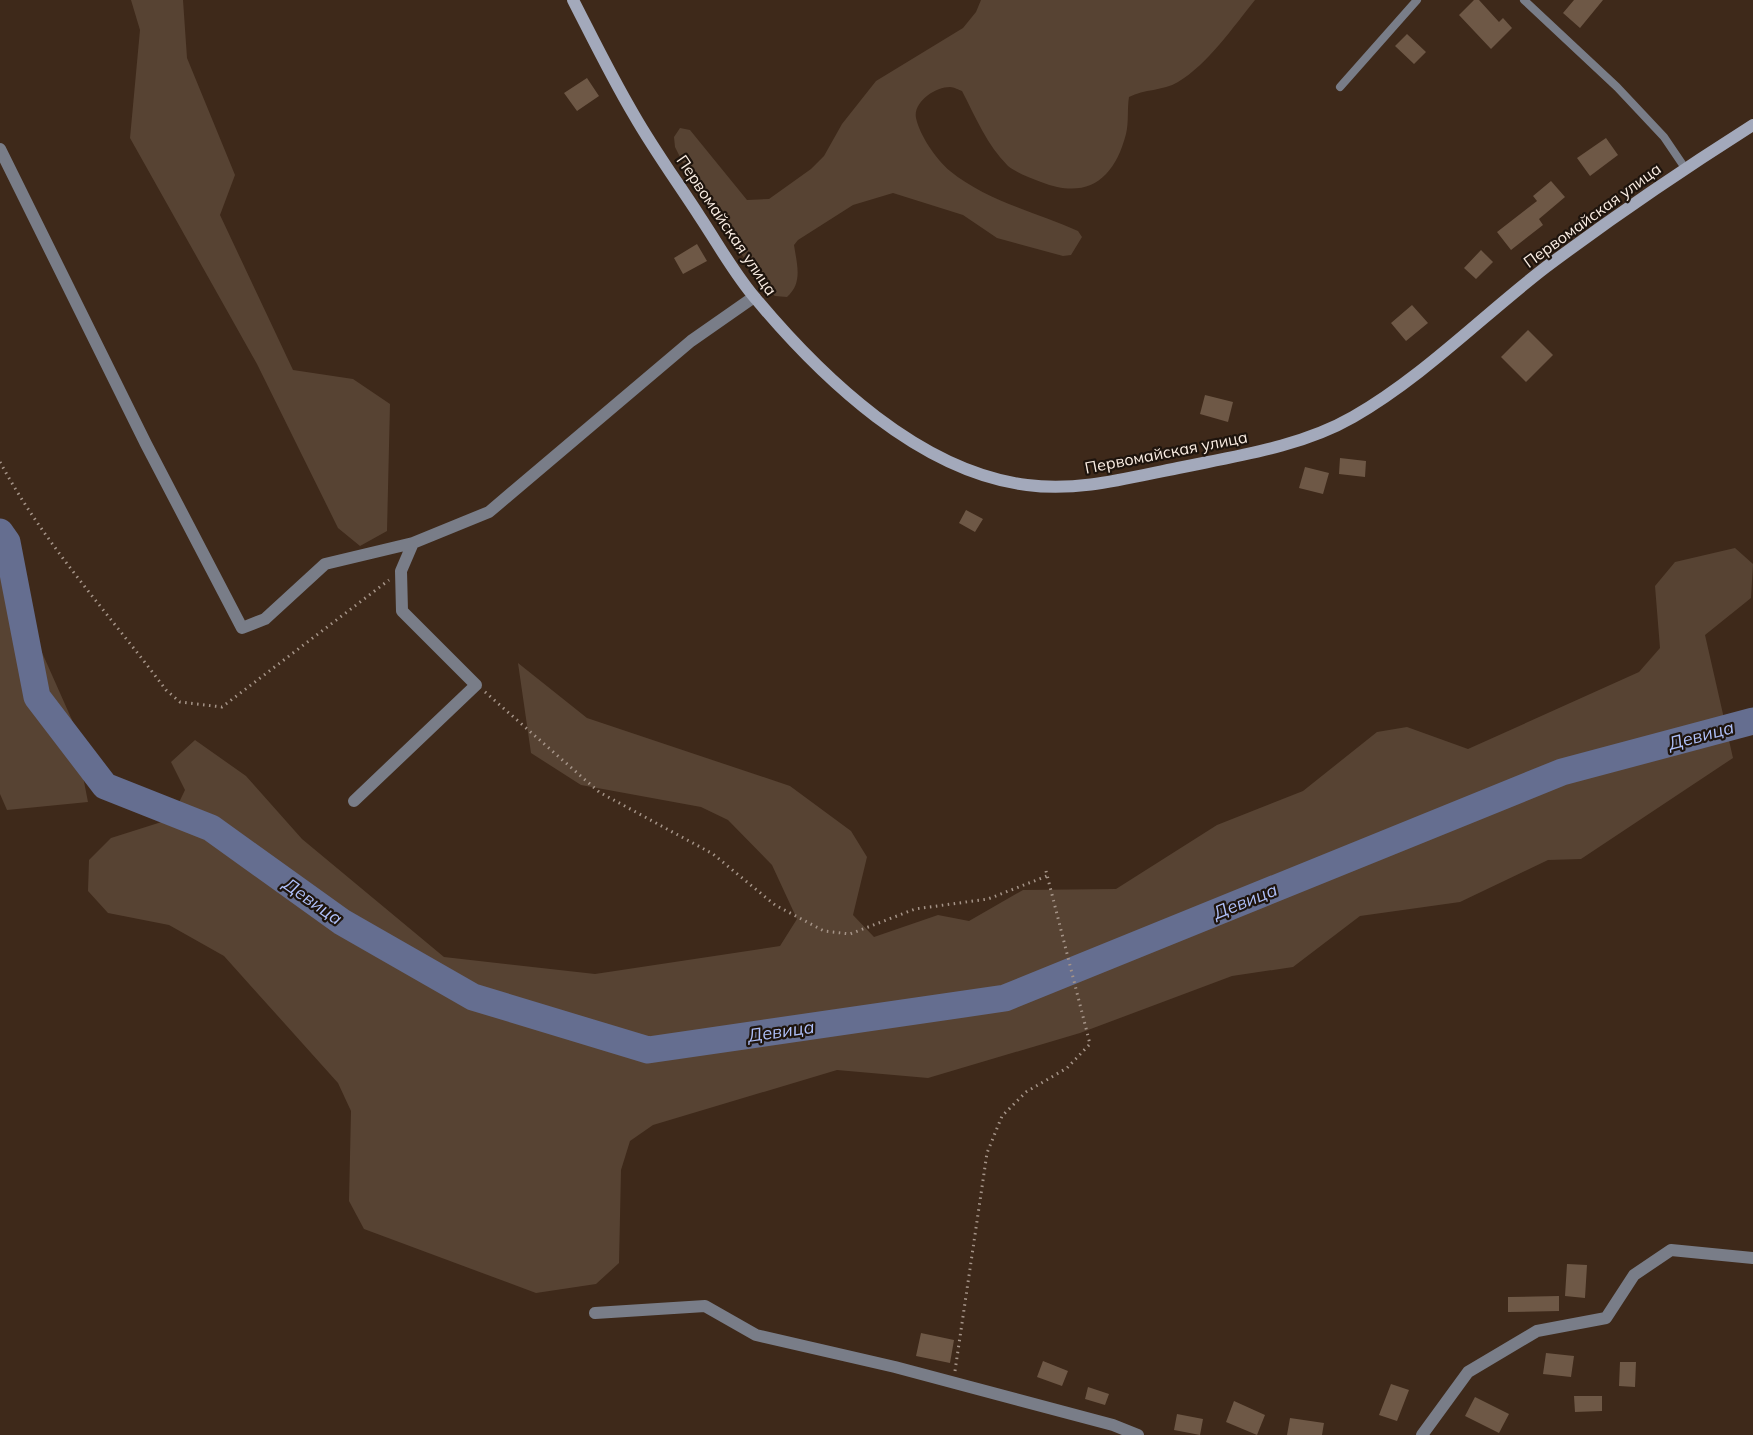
<svg xmlns="http://www.w3.org/2000/svg" width="1753" height="1435" viewBox="0 0 1753 1435" font-family="Mulish,sans-serif">
  <style>
    .green { fill: #574333 }
    .lines { fill: none; stroke-linecap: round; stroke-linejoin: round }
    .river { stroke: #656e90; stroke-width: 27 }
    .building { fill: #6e5846 }
    .path { stroke: #a59488; stroke-width: 3; stroke-dasharray: 1.5 4.5; stroke-linecap: butt }
    .lane { stroke: #797d88; stroke-width: 8 }
    .street { stroke: #797d88; stroke-width: 12 }
    .secondary { stroke: #a3a9bb; stroke-width: 12 }
    .labels { text-anchor: middle; dominant-baseline: central; stroke-width: 4.5; stroke-linejoin: round; paint-order: stroke }
    .street-label { font-size: 16px; fill: #faede3; stroke: #1e140d }
    .water-label { font-size: 18px; font-style: italic; fill: #aebff8; stroke: #1e140d }
  </style>
  <rect width="100%" height="100%" fill="#3e291a"/>
  <!-- green -->
  <path class="green" d="M131 0H183L187 58 235 175 220 215 293 370 353 379 390 404 387 531 360 546 338 528 257 364 130 138 140 30Z
    M981 0H1255C1234 26 1207 65 1178 82 1163 91 1144 89 1129 97 1127 109 1129 122 1126 134 1114 180 1087 200 1041 182 1031 178 1017 173 1008 166 987 145 976 118 962 91 959 90 954 87 950 87 935 87 913 102 916 118 920 136 936 159 950 171 987 201 1035 212 1078 231L1082 237 1071 255 1063 256 997 238 963 215 893 193 853 205 798 240 794 245C797 265 803 283 787 297L775 296 766 289 723 228 683 163 675 147 674 137 680 128 690 130 747 200 769 199 811 169 824 156 842 124 876 81 963 28 976 12Z
    M1735 548 1753 564 1751 598 1705 635 1733 758 1581 859 1548 860 1460 902 1360 916 1293 967 1232 976 1080 1033 928 1078 837 1070 653 1125 630 1141 621 1170 619 1263 596 1284 536 1293 364 1229 349 1201 351 1111 338 1083 224 956 169 925 108 913 88 891 89 860 111 838 171 819 185 790 171 762 195 740 246 776 302 839 444 957 595 974 780 946 797 919 772 865 728 820 701 807 581 785 531 753 518 663 587 718 790 786 851 831 867 857 853 915 874 937 938 915 969 921 1023 890 1116 889 1217 825 1303 791 1377 732 1407 727 1468 749 1639 672 1660 648 1655 586 1675 562Z
    M0 558 72 720 88 802 7 810 0 794Z"/>
  <g class="lines">
    <!-- river -->
    <path class="river" d="M0 532 7 542 37 697 105 786 211 828 342 922 473 997 648 1050 1005 998 1562 772 1753 721"/>
  </g>
  <!-- building -->
  <path class="building" d="M1474 0H1479L1499 22 1503 18 1512 28 1491 49 1459 15Z
    M1574 0H1603L1580 28 1563 13Z
    M1407 34 1426 52 1414 64 1395 46Z
    M587 78 599 96 577 111 564 93Z
    M1606 138 1618 155 1590 176 1577 158Z
    M1551 181 1565 197 1539 219 1543 225 1511 250 1497 232 1537 201 1533 196Z
    M697 244 707 261 683 274 674 258Z
    M1481 250 1493 262 1476 279 1464 268Z
    M1412 305 1428 323 1406 341 1391 323Z
    M1528 330 1553 355 1526 382 1501 357Z
    M1205 395 1233 402 1228 422 1200 414Z
    M1340 458 1366 461 1365 477 1339 474Z
    M1305 467 1329 473 1323 494 1299 488Z
    M966 510 983 519 975 532 959 523Z
    M1567 1264 1587 1265 1585 1298 1565 1296Z
    M1559 1296V1311L1508 1312V1297Z
    M921 1333 954 1340 950 1363 916 1356Z
    M1546 1353 1574 1356 1571 1377 1543 1374Z
    M1043 1361 1068 1371 1062 1386 1037 1377Z
    M1620 1362H1636L1635 1387 1619 1386Z
    M1391 1384 1409 1390 1397 1421 1379 1415Z
    M1088 1387 1109 1394 1105 1405 1085 1399Z
    M1574 1396H1602V1411L1575 1412Z
    M1475 1397 1509 1414 1499 1433 1465 1416Z
    M1234 1401 1265 1415 1257 1435 1226 1422Z
    M1177 1414 1203 1419 1200 1435 1174 1430Z
    M1290 1418 1324 1423 1322 1435H1287Z"/>
  <g class="lines">
    <!-- path -->
    <path class="path" d="M0 462C44 544 110 615 166 690L180 702 222 707 389 580
      M485 692 599 792 713 854 775 905 824 931 850 934 915 909 988 899 1047 876
      M955 1371 987 1153 1002 1116 1026 1092 1067 1068 1090 1044 1046 871"/>
    <!-- lane -->
    <path class="lane" d="M1524 0 1617 87 1664 137 1685 168
      M1340 87 1417 0"/>
    <!-- street -->
    <path class="street" d="M0 149 146 444 242 628 265 619 325 564 413 543 489 512 691 341 754 297
      M354 801 476 685 402 611 401 571 413 543
      M595 1313 705 1306 756 1335 895 1367 1113 1425 1138 1435
      M1422 1435 1468 1372 1537 1331 1606 1318 1634 1275 1671 1250 1753 1258"/>
    <!-- secondary -->
    <path class="secondary" d="M573 0C593 39 612 78 634 115 654 150 678 183 700 217 718 244 735 275 756 299 822 378 920 472 1027 485 1078 492 1128 478 1178 468 1236 456 1301 447 1353 417 1424 376 1481 317 1546 267 1613 217 1682 170 1753 125"/>
  </g>
  <g class="labels">
    <!-- street labels -->
    <g class="street-label">
      <text transform="translate(1592 215) rotate(-36)">Первомайская улица</text>
      <text transform="translate(727 225) rotate(56)">Первомайская улица</text>
      <text transform="translate(1166 452) rotate(-11)">Первомайская улица</text>
    </g>
    <!-- water labels -->
    <g class="water-label">
      <text transform="translate(1701 735) rotate(-15)">Девица</text>
      <text transform="translate(313 901) rotate(35)">Девица</text>
      <text transform="translate(1245 901) rotate(-22)">Девица</text>
      <text transform="translate(781 1031) rotate(-8)">Девица</text>
    </g>
  </g>
</svg>
